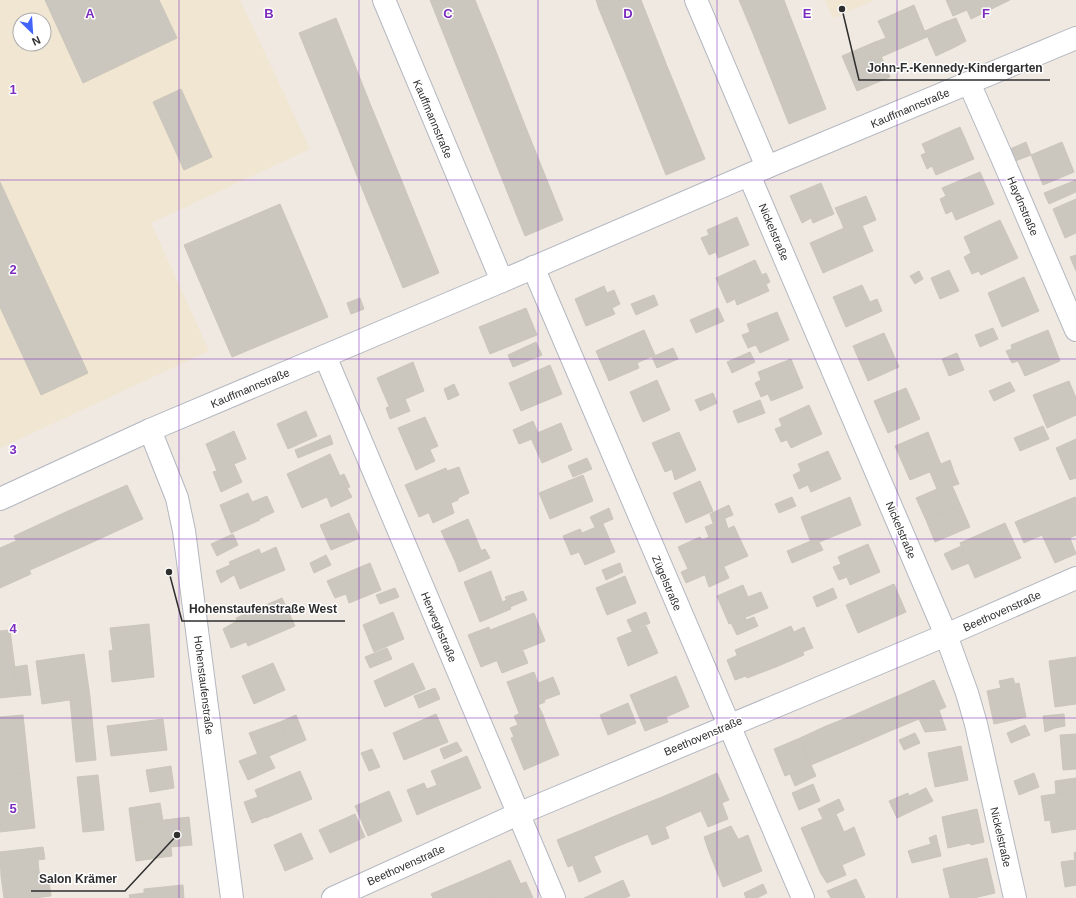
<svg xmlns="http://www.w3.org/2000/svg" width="1076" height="898" viewBox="0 0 1076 898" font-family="Arial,sans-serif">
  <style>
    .education { fill: #f0e6d1; fill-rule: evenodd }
    .building { fill: #cbc7bf; stroke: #cbc5ba }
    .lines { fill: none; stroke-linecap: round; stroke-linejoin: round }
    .street-casing { stroke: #b4b7c1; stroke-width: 24 }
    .secondary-casing { stroke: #b4b7c1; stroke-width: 24 }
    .street { stroke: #fff; stroke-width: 22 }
    .secondary { stroke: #fff; stroke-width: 22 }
    .grid { fill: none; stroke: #7b2cbf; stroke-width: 1; stroke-opacity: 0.55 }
    .labels { text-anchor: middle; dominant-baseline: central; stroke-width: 3; stroke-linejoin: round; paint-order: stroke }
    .street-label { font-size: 11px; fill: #2e2e2e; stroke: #fff }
    .grid-label { font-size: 13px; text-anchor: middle; font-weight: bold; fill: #7b2cbf; stroke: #fff; stroke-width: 3; stroke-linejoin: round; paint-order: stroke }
    .leader { fill: none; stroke: #2e2e2e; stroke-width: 1.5 }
    .callout-dot { fill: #2e2e2e; stroke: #fff; stroke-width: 1.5 }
    .callout-label { font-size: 12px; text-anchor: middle; font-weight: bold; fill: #2e2e2e; stroke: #fff; stroke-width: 3; stroke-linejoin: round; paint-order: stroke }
  </style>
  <rect width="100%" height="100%" fill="#efe9e1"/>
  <!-- education -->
  <path class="education" d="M0 0H240L310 149 151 223 209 351 0 448ZM20 20H44V44H20Z
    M825 0H875L833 18Z"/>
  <!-- building -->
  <path class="building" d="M45 0H159L177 38 83 83Z
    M430 0H475L497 54 458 70Z
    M596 0H623L599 9Z
    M623 0H641L667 66 629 82 599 9Z
    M739 0H784L790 16 752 31Z
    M946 0H1010L971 19 967 10 953 16Z
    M914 5 927 37 881 57 875 42 886 38 878 21Z
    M790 16 826 109 789 124 752 31Z
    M336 18 371 106 335 121 299 33Z
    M956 18 966 41 955 47 945 22Z
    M945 22 955 47 936 56 925 31Z
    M875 42 890 77 857 91 842 56Z
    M497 54 526 128 488 144 458 70Z
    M667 66 705 159 666 175 629 82Z
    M181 89 212 157 184 170 153 102Z
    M371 106 403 184 366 198 335 121Z
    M960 127 974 159 936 175 932 166 927 169 921 155 926 153 922 144Z
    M526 128 563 220 525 236 488 144Z
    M1026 142 1031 155 1015 161 1010 149Z
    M1062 142 1074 172 1043 185 1031 155Z
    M980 172 994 204 956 220 952 211 946 214 940 199 946 196 942 188Z
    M1076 180V192L1049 204 1044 193Z
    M0 182 88 373 41 395 0 307Z
    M821 183 834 214 813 223 811 218 802 223 790 196Z
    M403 184 439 273 403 288 366 198Z
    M866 196 871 208 841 221 835 208Z
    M1076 199V233L1065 238 1053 209Z
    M280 204 328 317 232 357 184 245Z
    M871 208 876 220 862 226 860 221 844 229 841 221Z
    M737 217 749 245 718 258 716 252 709 255 701 238 709 235 707 230Z
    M1000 220 1018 258 981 275 979 271 972 274 964 257 971 253 964 237Z
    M860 221 873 251 823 273 810 243Z
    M1076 255V271L1070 257Z
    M755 260 762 275 766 273 770 282 766 284 769 291 737 305 735 299 727 303 716 278Z
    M949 270 959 291 940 299 931 278Z
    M919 271 923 279 915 284 910 276Z
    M1024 277 1039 311 1002 327 988 293Z
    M862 285 870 302 877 299 882 311 846 327 833 297Z
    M604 286 607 293 614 290 620 304 612 308 615 314 586 326 575 299Z
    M654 295 658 305 636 315 631 304Z
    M360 298 364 309 351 314 347 303Z
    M526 308 537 335 490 354 479 327Z
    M718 308 724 321 696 333 690 320Z
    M777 312 789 340 760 353 756 345 748 348 742 335 750 332 747 324Z
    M993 328 998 339 980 347 975 335Z
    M644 330 655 355 637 363 639 368 609 381 596 351Z
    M1048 330 1060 361 1025 376 1018 361 1012 363 1006 351 1012 349 1011 345Z
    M884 333 899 367 868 381 853 346Z
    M536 342 542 355 513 367 508 355Z
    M673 348 678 359 657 368 652 357Z
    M750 352 755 362 732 373 727 362Z
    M957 353 964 370 949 376 942 359Z
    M791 359 803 388 771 401 768 394 761 397 755 383 761 380 758 372Z
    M413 362 424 391 389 406 377 378Z
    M550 365 562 394 521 411 509 383Z
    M657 380 670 410 643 422 630 392Z
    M1069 381 1076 398V415L1047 428 1033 395Z
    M1010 382 1015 391 994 401 989 391Z
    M454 384 459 395 448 400 444 389Z
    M906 388 920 419 888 433 874 401Z
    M713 393 717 403 700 411 695 400Z
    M405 399 410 411 390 419 386 408Z
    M760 400 765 413 738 423 733 411Z
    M809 405 822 434 791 448 787 440 781 442 775 429 782 426 779 419Z
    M306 411 317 436 288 449 277 424Z
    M425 417 438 446 411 458 398 428Z
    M533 421 538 433 530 436 532 439 519 444 513 430Z
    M561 423 572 450 542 463 530 436Z
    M1043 426 1049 439 1020 451 1014 438Z
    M234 431 246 459 217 471 206 444Z
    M679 432 692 461 665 472 652 443Z
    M928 432 942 467 910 480 895 446Z
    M330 435 333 444 315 451 312 443Z
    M1076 439V478L1070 480 1056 448Z
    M312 443 315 451 298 458 295 450Z
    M430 450 435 461 416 470 411 458Z
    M828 451 841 479 811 492 808 485 799 489 793 475 801 471 798 464Z
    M330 454 340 476 344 474 350 487 302 508 287 474Z
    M587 458 592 469 573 477 568 466Z
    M950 460 954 472 934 482 930 472 942 467 941 464Z
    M692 461 696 470 675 480 672 469Z
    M234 464 242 482 221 492 213 472Z
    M459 467 469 493 458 498V500L419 517 405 485 446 468 447 471Z
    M954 472 959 484 952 486 951 483 937 489 934 482Z
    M583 475 593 501 550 519 539 493Z
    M700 481 713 511 686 523 673 493Z
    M951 483 960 504 926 520 916 498Z
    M127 485 143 519 84 546 68 511Z
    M347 488 352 497 331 507 327 497Z
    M248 493 252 502 267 496 274 512 259 519 260 520 231 533 220 505Z
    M792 497 796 506 779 513 775 504Z
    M850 497 861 525 812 545 801 517Z
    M1075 497 1076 499V535L1070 538 1076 554 1055 563 1042 535 1024 543 1015 522Z
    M451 503 454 513 433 523 429 513Z
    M960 504 970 527 935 542 926 520Z
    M729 505 733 515 713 523 710 514Z
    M609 508 613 519 595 527 590 517Z
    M68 511 84 546 30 570 14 536Z
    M349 513 360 538 331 550 320 525Z
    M468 519 481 550 455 561 441 531Z
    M725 519 728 529 709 537 705 527Z
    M1005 523 1021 558 975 578 960 543Z
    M603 524 615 552 585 565 579 552 571 555 563 536 580 529 582 533Z
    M734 526 748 556 686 583 681 572 688 569 678 547 700 537 702 540Z
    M233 534 238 545 217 556 211 544Z
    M16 541 31 574 0 588V548Z
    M811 541 812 545 819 542 823 550 792 563 787 551Z
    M868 544 880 572 850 585 847 577 839 580 833 567 841 564 838 557Z
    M961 546 969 563 952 570 944 554Z
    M276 547 285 570 240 589 229 562 259 549 261 554Z
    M485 549 490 558 459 572 455 561Z
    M326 555 331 565 314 573 310 563Z
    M370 563 381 590 349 603 346 594 335 598 327 581Z
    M620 563 623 572 606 580 602 570Z
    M230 565 234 575 221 583 216 571Z
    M724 567 729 578 709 587 705 575Z
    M491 571 502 601 476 612 464 582Z
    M625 576 636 603 607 615 596 588Z
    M894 584 906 612 858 633 846 605Z
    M743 585 748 597 761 592 768 608 729 624 717 596Z
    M395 588 399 597 380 604 376 595Z
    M833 588 837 598 817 607 813 597Z
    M523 591 527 600 510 607 505 597Z
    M282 598 295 626 248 646 236 618Z
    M507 600 511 609 480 622 476 612Z
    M393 612 404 639 374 652 363 625Z
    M646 612 650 623 632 631 627 620Z
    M534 613 545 641 481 667 468 635 489 627 490 630Z
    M745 617 746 620 754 617 758 626 737 635 731 623Z
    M237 621 246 642 231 648 223 629Z
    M149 624 154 677 112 682 109 651 113 650 110 628Z
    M646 626 658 653 628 666 617 638Z
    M791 626 804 655 776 667 764 638Z
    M804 627 813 648 802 652 794 632Z
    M10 630 14 661 0 663V631Z
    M764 638 776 667 747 678 735 650Z
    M387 648 392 659 370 668 365 657Z
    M523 651 528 663 502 673 497 661Z
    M84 654 90 697 42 704 36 661Z
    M738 655 746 676 735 680 727 660Z
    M1076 657V704L1055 707 1049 661Z
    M14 661 18 696 0 698V663Z
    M273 663 285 690 254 704 242 676Z
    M413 663 425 689 385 707 374 681Z
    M27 665 31 695 18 696 14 667Z
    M534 672 538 683 553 677 560 694 544 700 545 702 519 713 507 682Z
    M676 676 689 707 666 717 668 722 645 731 630 695Z
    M1013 678 1015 684 1019 683 1026 717 994 724 987 691 1001 688 999 681Z
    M934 680 946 707 919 719 907 692Z
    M435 688 440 699 419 708 414 696Z
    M907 692 919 719 890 731 879 704Z
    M90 697 96 760 76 762 70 700Z
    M628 703 636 723 608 735 600 715Z
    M879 704 890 731 865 742 854 715Z
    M538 705 543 715 518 725 514 716Z
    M939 710 946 730 925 732 919 719Z
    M436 714 448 742 404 760 393 733Z
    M1064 714 1065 726 1055 728 1045 732 1043 716Z
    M23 715 29 772 0 775V717Z
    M296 715 306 740 290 747 280 722Z
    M543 715 546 724 514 737 510 728Z
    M854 715 865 742 837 754 826 726Z
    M163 719 167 750 111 756 107 726Z
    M280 722 290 747 260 760 249 733Z
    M546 724 559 755 524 770 511 738Z
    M1025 725 1030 735 1011 743 1007 733Z
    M826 726 837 754 811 765 800 738Z
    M915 733 920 743 904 750 899 740Z
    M1076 734V769L1063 770 1060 735Z
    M800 738 811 765 785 776 774 749Z
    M457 742 462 751 444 759 440 749Z
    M961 746 968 780 935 787 928 753Z
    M372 749 380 767 369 771 361 753Z
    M257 754 260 760 269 756 275 768 248 780 239 761Z
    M467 756 481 788 435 807 427 789 437 785 431 771Z
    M811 765 816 776 795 786 790 774Z
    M171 766 174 788 150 792 146 770Z
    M300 771 312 799 266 818 255 790Z
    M29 772 35 828 0 832V775Z
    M717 773 729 800 701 811 690 785Z
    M1034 773 1039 787 1019 795 1014 781Z
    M98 775 104 830 83 832 77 777Z
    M1076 778V791L1056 794 1055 781Z
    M424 783 435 807 417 815 407 790Z
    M813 784 820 801 799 810 792 793Z
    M690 785 701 811 673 823 662 797Z
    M926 788 933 801 897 818 889 801 908 793 909 796Z
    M389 791 402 821 368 836 355 806Z
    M1076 791V829L1052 833 1050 820 1045 821 1041 796Z
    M258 797 266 817 252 823 244 802Z
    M662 797 673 823 665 827 669 838 652 845 637 807Z
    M839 799 844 810 836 814 844 832 854 827 865 855 821 874 801 828 823 819 818 809Z
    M160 803 163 821 131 824 129 808Z
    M722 803 728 819 708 827 701 811Z
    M637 807 648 834 621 845 610 818Z
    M977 809 984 842 971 845 970 843 948 848 942 817Z
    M355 814 365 837 330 853 319 830Z
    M189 817 192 845 171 847 172 856 136 861 131 824Z
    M610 818 621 845 595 856 584 829Z
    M731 826 738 839 709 852 704 837Z
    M584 829 595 856 568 867 557 840Z
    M301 833 313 859 285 871 274 845Z
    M748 835 762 871 723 887 709 852Z
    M936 835 941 856 912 863 908 851 931 844 929 838Z
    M43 847 45 859 38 860 39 871 1 876 0 852Z
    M1076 852V885L1065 887 1061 862 1075 860 1074 853Z
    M594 857 601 872 579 882 573 866Z
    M987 858 995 893 974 898H950L943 869Z
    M510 860 522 887 508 892 511 898H494L483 872Z
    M842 865 846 875 827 883 821 874Z
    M39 871 41 882 49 881 51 896 34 898H4L1 876Z
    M483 872 494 898H464L457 883Z
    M856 879 865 898H831L827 891Z
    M623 880 630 896 625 898H584Z
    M526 882 533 898H511L508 892 522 887 520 884Z
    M457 883 464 898H433L431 894Z
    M763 884 767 893 757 898H746L744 893Z
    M183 885 184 898H130L129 895 144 893V889Z"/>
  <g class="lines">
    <!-- street casing -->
    <g class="street-casing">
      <path id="street" d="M384 0 502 281
        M696 0 767 167
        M969 83 1000 153 1076 330
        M749 175 946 635 967 693 976 724 1015 898
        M533 267 803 898
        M325 356 554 898
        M150 430 177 498 184 531 232 898
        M333 898 518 814 946 635 1076 578"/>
    </g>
    <!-- secondary casing -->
    <g class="secondary-casing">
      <path id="secondary" d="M0 499 150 430 502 281 767 167 1076 38"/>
    </g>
    <!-- street -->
    <use href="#street" class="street"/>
    <!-- secondary -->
    <use href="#secondary" class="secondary"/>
  </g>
  <!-- grid -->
  <path class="grid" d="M179 0V898M359 0V898M538 0V898M717 0V898M897 0V898M0 180H1076M0 359H1076M0 539H1076M0 718H1076"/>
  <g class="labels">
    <!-- street labels -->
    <g class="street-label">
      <text transform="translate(910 108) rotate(-23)">Kauffmannstraße</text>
      <text transform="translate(433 119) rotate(67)">Kauffmannstraße</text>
      <text transform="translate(1023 206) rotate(67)">Haydnstraße</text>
      <text transform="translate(774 232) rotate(67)">Nickelstraße</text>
      <text transform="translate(250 388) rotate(-23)">Kauffmannstraße</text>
      <text transform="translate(901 530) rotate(67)">Nickelstraße</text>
      <text transform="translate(667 583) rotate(67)">Zügelstraße</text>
      <text transform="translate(1002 611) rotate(-24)">Beethovenstraße</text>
      <text transform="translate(439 627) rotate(67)">Herweghstraße</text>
      <text transform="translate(204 685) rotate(83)">Hohenstaufenstraße</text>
      <text transform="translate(703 736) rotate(-23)">Beethovenstraße</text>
      <text transform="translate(1001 837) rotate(77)">Nickelstraße</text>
      <text transform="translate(406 865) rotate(-24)">Beethovenstraße</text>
    </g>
  </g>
  <g class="grid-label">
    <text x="90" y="18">A</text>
    <text x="269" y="18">B</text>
    <text x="448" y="18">C</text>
    <text x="628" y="18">D</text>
    <text x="807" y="18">E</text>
    <text x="986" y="18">F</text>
    <text x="13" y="94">1</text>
    <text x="13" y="274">2</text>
    <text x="13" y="454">3</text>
    <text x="13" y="633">4</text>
    <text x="13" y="813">5</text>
  </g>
  <!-- callouts -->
  <path class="leader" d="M842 9L859 80H1050M169 572L182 621H345M177 835L125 891H31"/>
  <g class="callout-dot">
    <circle cx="842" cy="9" r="4"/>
    <circle cx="169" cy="572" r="4"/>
    <circle cx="177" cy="835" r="4"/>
  </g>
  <g class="callout-label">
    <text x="955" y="72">John-F.-Kennedy-Kindergarten</text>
    <text x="263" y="613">Hohenstaufenstraße West</text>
    <text x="78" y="883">Salon Krämer</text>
  </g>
  <!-- north arrow -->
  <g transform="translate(32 32) rotate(155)"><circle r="19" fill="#ffffff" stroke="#ababab"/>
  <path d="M0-3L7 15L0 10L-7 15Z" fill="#4264fb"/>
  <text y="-6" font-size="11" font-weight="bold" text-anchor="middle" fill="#2e2e2e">N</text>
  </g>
</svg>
